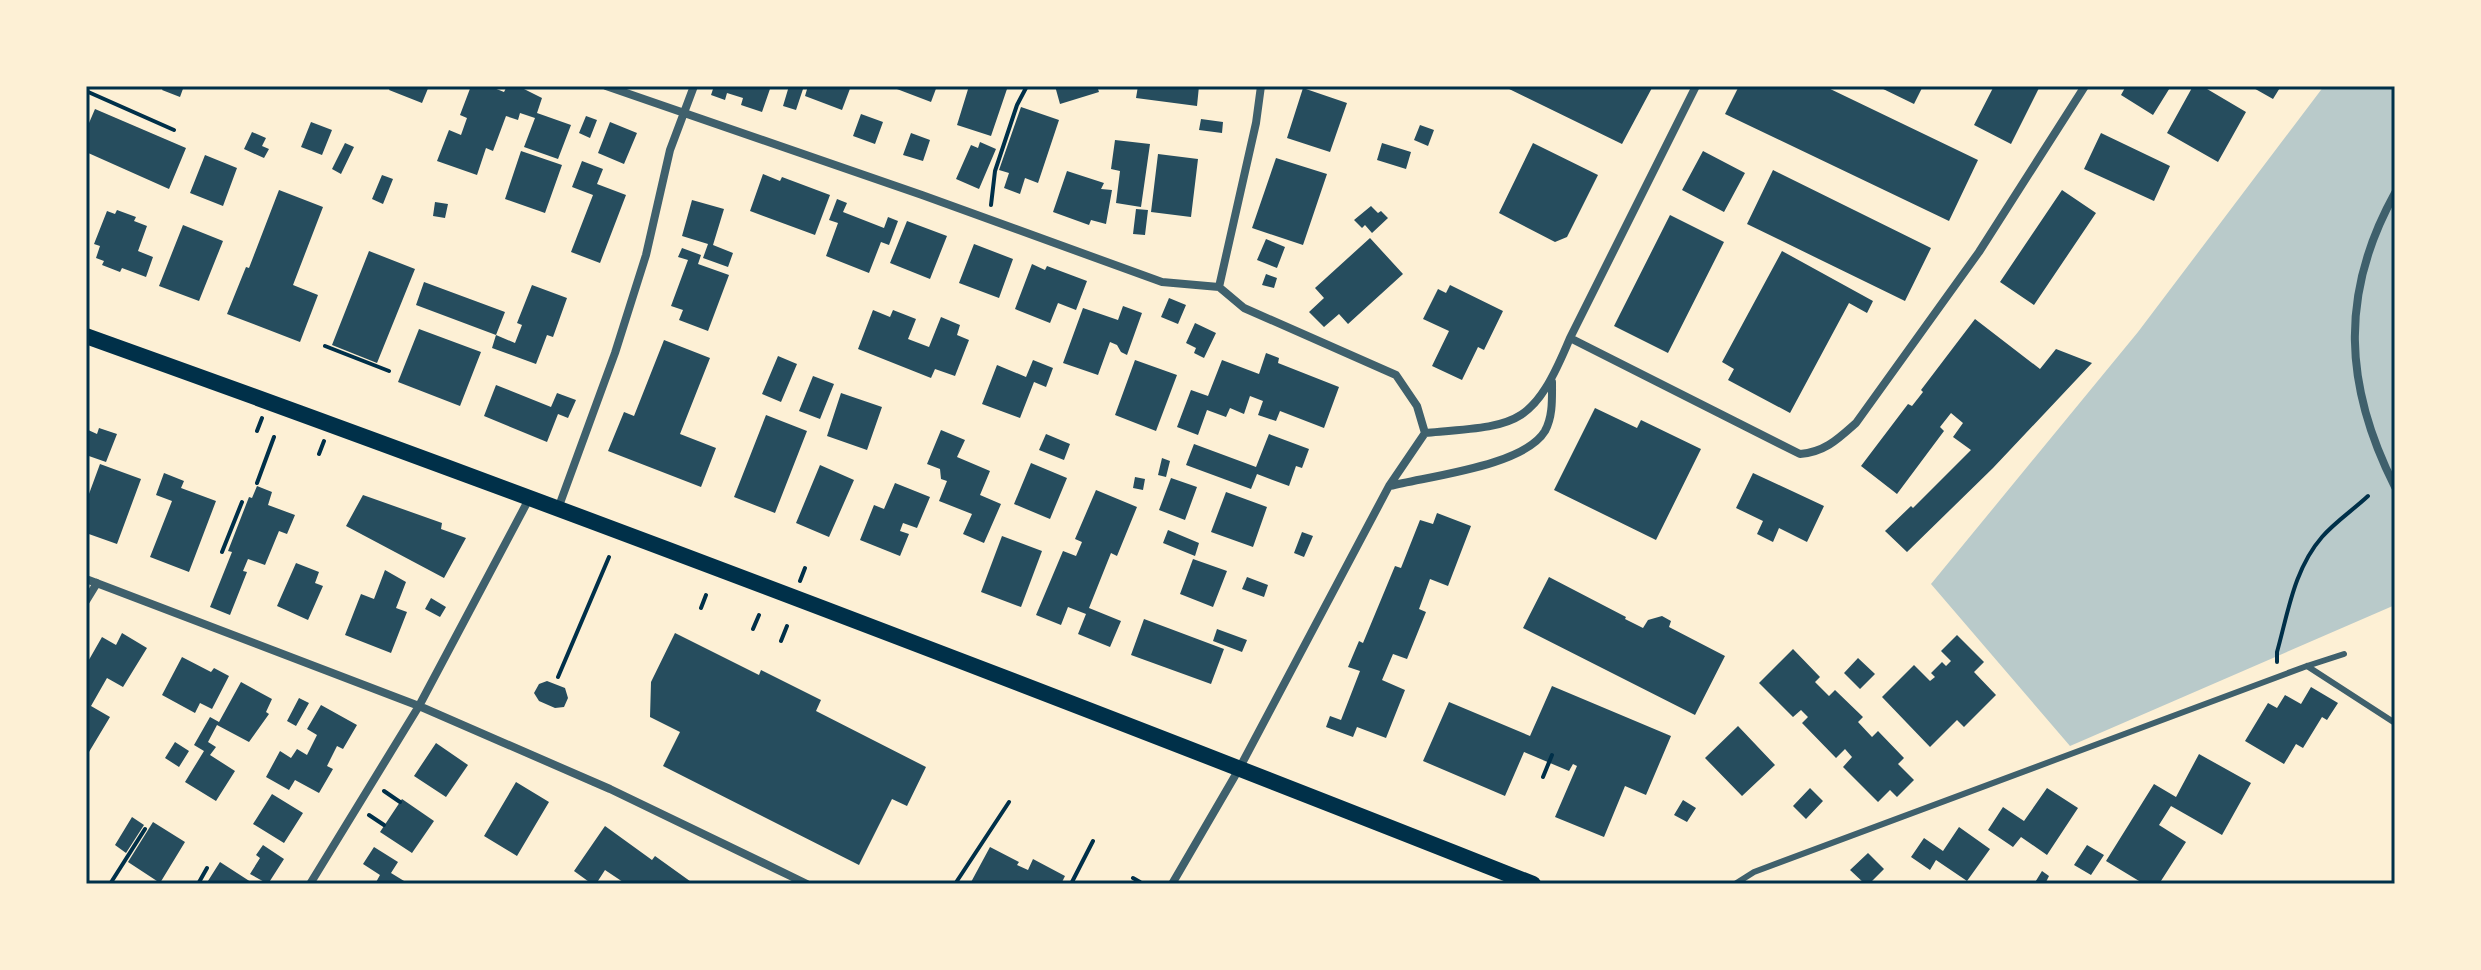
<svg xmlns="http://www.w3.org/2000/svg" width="2481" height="970" viewBox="0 0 2481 970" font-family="'Crimson Pro',serif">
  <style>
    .green { fill: #b9caca }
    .building { fill: #264d5e }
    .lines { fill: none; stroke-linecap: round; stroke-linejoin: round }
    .path { stroke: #003049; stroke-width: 4 }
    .service { stroke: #3f606c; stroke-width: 6 }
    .minor { stroke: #3f606c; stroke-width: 8 }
    .secondary { stroke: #003049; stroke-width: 16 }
    .neatline { fill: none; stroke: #003049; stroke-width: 3 }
  </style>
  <rect width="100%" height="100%" fill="#fdf0d5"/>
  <!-- green -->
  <path class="green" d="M2324 86H2395V605L2070 746 1931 584 2138 332Z"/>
  <!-- building -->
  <path class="building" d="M164 86H184L180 97 162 90Z
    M391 86H429L422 103 389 90Z
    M471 86H489L504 92 507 86H518L542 98 537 113 571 125 558 159 524 147 535 118 520 113 518 120 506 116 493 151 486 148 477 175 437 161 449 130 461 135 467 118 460 115Z
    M714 86H771L762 112 741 105 743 98 727 93 725 100 711 95Z
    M789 86 803 89 796 110 783 106Z
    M808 86H851L842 110 805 96Z
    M889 86H937L931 102Z
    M969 86H1008L991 136 957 125Z
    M1055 86H1097L1099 92 1060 104Z
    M1138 86H1199L1197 106 1136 98Z
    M1503 86H1653L1622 144Z
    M1739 86H1824L1978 160 1949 221 1725 114Z
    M1877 86H1923L1914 104Z
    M1994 86H2040L2011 144 1974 125Z
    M2126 86H2171L2153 115 2121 95Z
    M2193 86H2202L2246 112 2218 162 2167 133Z
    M2250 86H2281L2273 99Z
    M1303 88 1347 103 1330 152 1287 138Z
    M1021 107 1059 120 1038 183 1025 178 1020 194 1004 188 1009 173 999 170Z
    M95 109 186 148 169 189 86 152V130Z
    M861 114 883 122 875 144 853 136Z
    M586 116 597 120 590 138 579 133Z
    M1201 119 1223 122 1222 133 1199 130Z
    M311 122 332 130 322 155 301 147Z
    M610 122 637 133 624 164 598 153Z
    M1420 125 1434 130 1428 146 1414 140Z
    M252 132 266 138 262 146 269 149 264 158 244 149Z
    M911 133 930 140 923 161 903 155Z
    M2101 133 2170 166 2154 201 2084 169Z
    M1115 140 1150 144 1141 207 1116 203 1120 171 1111 169Z
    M980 142 996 149 979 189 956 179 971 145 978 148Z
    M345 143 354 147 341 174 332 169Z
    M1382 143 1411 152 1406 169 1377 160Z
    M1533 143 1598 175 1567 237 1555 242 1499 213Z
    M521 151 562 165 545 213 505 199Z
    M1703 151 1745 173 1724 212 1682 190Z
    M1158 154 1198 159 1191 217 1151 212Z
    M205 155 237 168 223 206 190 193Z
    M1276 158 1327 174 1303 245 1252 228Z
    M582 161 603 169 597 184 626 195 600 263 571 252 593 195 572 187Z
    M1773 170 1931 248 1905 301 1747 224Z
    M1067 171 1104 183 1101 189 1112 190 1106 224 1091 220 1089 225 1053 212Z
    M763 174 780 181 782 177 830 195 815 235 750 211Z
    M382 175 393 179 383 204 372 199Z
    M279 190 323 207 293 285 318 295 300 342 227 314 246 267 249 268Z
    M2062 190 2096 213 2034 305 2000 282Z
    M837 199 847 203 843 212 884 228 888 217 898 221 889 245 881 242 869 273 826 256 838 223 829 220Z
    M692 200 724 209 713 245 733 253 728 267 703 258 708 244 682 236Z
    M435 202 448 204 445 218 433 216Z
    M1371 206 1378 213 1381 211 1388 218 1372 233 1365 225 1362 228 1354 220Z
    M1136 209 1148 210 1145 235 1133 234Z
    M117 210 136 217 134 221 147 226 138 251 153 257 146 277 122 268 120 272 102 265 104 261 96 258 100 246 94 244 107 211 115 214Z
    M1670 215 1724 242 1668 353 1614 326Z
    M907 221 947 236 930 279 890 263Z
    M183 225 223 241 199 301 159 286Z
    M1370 238 1403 274 1348 324 1339 314 1324 327 1309 312 1324 298 1315 288Z
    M1266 239 1285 247 1277 268 1257 260Z
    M974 244 1013 259 999 298 959 283Z
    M682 248 701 255 698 264 729 275 708 331 679 320 683 310 671 306 688 260 678 257Z
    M369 251 415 269 377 363 332 345Z
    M1782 251 1873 301 1867 313 1849 303 1790 413 1728 380 1734 369 1722 362Z
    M1032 264 1045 270 1047 266 1087 281 1076 310 1058 303 1050 323 1015 309Z
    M1266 274 1277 278 1274 288 1262 285Z
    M424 282 505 312 496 335 416 305Z
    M532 285 567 298 553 337 547 335 536 364 492 348 496 335 515 343 522 325 517 323Z
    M1450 285 1503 311 1484 350 1478 347 1462 380 1432 366 1449 331 1423 319 1438 289 1446 293Z
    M1169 298 1186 305 1178 324 1161 317Z
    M1123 306 1142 313 1127 355 1121 352 1117 345 1110 342 1098 375 1063 363 1083 308 1118 320Z
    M873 310 890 317 893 310 916 319 908 339 929 347 941 317 960 325 957 335 969 340 955 376 935 369 931 378 858 349Z
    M1975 319 2040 369 2056 349 2092 363 1993 468 1907 552 1885 531 1911 506 1913 508 1971 450 1953 437 1963 423 1951 413 1940 427 1944 431 1897 494 1861 466 1908 404 1912 406 1923 392 1921 390Z
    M1195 323 1216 333 1204 358 1194 353 1196 348 1186 343Z
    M419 329 481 352 460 406 398 382Z
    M664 340 710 358 680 434 716 448 701 487 608 451 624 412 634 416Z
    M1266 353 1279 358 1278 363 1339 387 1324 428 1280 411 1276 421 1258 415 1263 401 1250 396 1244 414 1230 408 1226 417 1207 410 1198 435 1177 427 1191 390 1208 396 1222 360 1259 374Z
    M778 356 797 364 781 402 762 394Z
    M1033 360 1053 368 1046 387 1034 382 1020 418 982 404 997 365 1026 377Z
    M1135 360 1177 375 1156 431 1115 415Z
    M813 376 834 384 820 419 799 411Z
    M496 385 551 407 557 393 576 400 568 418 558 414 547 442 484 416Z
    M841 393 882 407 867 450 827 436Z
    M1595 408 1637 428 1641 420 1701 449 1656 540 1554 490Z
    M766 415 807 431 775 513 734 497Z
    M99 428 117 434 106 462 86 455V429L97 434Z
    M941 430 965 440 957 457 990 471 980 495 1001 504 984 543 963 534 972 514 939 501 947 481 941 479 940 469 927 464Z
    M1046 434 1070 444 1064 460 1039 450Z
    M1269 434 1309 449 1302 468 1296 466 1289 486 1257 474 1251 489 1186 465 1194 444 1256 467Z
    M1162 458 1170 461 1166 477 1158 475Z
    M1031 463 1067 478 1050 519 1014 504Z
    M100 464 141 479 117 544 86 533V502Z
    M820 465 854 480 829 537 796 523Z
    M164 473 184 481 181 488 216 501 189 572 150 557 172 501 156 495Z
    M1753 473 1824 506 1807 542 1779 528 1773 542 1757 534 1763 521 1736 508Z
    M1135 477 1145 479 1143 490 1133 488Z
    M1171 478 1197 487 1185 520 1159 510Z
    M895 483 930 497 917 528 903 523 900 531 909 534 900 556 860 540 874 505 884 509Z
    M257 486 272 492 268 505 295 515 287 534 279 531 265 565 248 559 243 571 247 572 230 615 210 607 232 552 228 551 249 497 252 498Z
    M1096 490 1137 507 1117 556 1111 553 1089 608 1121 621 1110 647 1078 634 1086 614 1068 607 1061 625 1036 615 1063 551 1076 556 1082 542 1075 539Z
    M1226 492 1267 507 1253 547 1211 532Z
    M363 495 442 523 441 529 466 538 444 578 346 526Z
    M1437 513 1471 526 1448 586 1430 579 1419 609 1426 612 1407 659 1393 654 1382 680 1405 690 1386 738 1357 727 1353 737 1326 727 1330 716 1341 720 1360 671 1348 667 1359 641 1363 643 1395 566 1401 568 1420 520 1433 524Z
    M1168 530 1199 543 1195 556 1163 543Z
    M1302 532 1313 536 1304 557 1294 553Z
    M1002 536 1042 551 1021 607 981 592Z
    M1193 559 1227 571 1213 607 1180 594Z
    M296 563 319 572 315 583 323 586 308 620 277 606Z
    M385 570 406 582 396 608 407 612 391 653 345 635 361 594 374 599Z
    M1247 577 1268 585 1264 597 1242 589Z
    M1549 577 1626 617 1625 619 1643 628 1648 620 1662 616 1671 621 1669 627 1725 656 1695 715 1523 628Z
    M431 598 446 607 440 617 425 609Z
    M1144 619 1224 649 1211 684 1131 655Z
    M1217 629 1247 640 1242 652 1213 641Z
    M122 633 147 648 123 687 107 678 91 706 110 717 86 757V671L88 667 86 665 102 637 116 645Z
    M675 633 759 675 761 670 821 700 816 711 926 767 907 806 892 799 859 865 663 766 680 732 650 717 651 682Z
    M1957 635 1984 662 1974 672 1996 695 1964 727 1957 720 1930 747 1882 697 1914 665 1930 681 1935 677 1931 673 1942 662 1946 666 1951 661 1941 651Z
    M1793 649 1820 677 1815 682 1829 696 1835 690 1863 717 1858 722 1872 737 1878 731 1904 758 1898 764 1914 780 1897 797 1890 790 1878 802 1843 767 1852 757 1845 749 1836 758 1802 723 1808 717 1801 710 1793 717 1759 683Z
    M182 657 211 672 214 668 229 676 212 709 200 703 195 713 162 695Z
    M1858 658 1875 674 1860 689 1844 673Z
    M547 681 565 688 568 698 564 707 555 708 539 701 534 693 539 684Z
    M241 682 272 699 266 712 269 714 249 742 217 725 208 742 216 747 210 755 235 771 216 801 185 782 204 751 194 745 210 717 219 722Z
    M1552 686 1671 736 1646 795 1625 786 1604 837 1555 817 1577 766 1573 764 1569 771 1524 752 1505 796 1423 761 1449 702 1530 736Z
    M2311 687 2338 703 2327 720 2322 717 2303 748 2296 744 2284 764 2245 741 2268 703 2277 708 2285 695 2301 704Z
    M299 698 309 703 296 726 287 721Z
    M321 705 357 725 343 749 337 746 327 766 333 769 319 793 295 780 289 790 266 777 280 751 291 758 297 749 307 755 317 735 307 729Z
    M1738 726 1775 765 1742 796 1705 758Z
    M175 742 189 751 179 767 165 758Z
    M436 743 468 765 446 797 414 776Z
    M2199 754 2251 783 2222 835 2171 806 2159 825 2186 842 2159 884H2144L2106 861 2154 784 2176 797Z
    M516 782 549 802 517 856 484 836Z
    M1810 788 1823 801 1806 819 1793 806Z
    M2047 788 2078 808 2047 855 2021 837 2013 847 1988 830 2003 807 2024 821Z
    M272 794 303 813 284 843 253 824Z
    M402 799 434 821 412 853 380 832Z
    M1683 800 1696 808 1687 822 1674 815Z
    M132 817 144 825 126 853 115 845Z
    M153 822 185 842 160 883 128 862Z
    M605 826 652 860 655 856 694 884H626L605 870 596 884H592L574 871Z
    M1959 827 1990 849 1967 881 1936 860 1930 870 1911 857 1924 838 1943 851Z
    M263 845 284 859 268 884 250 874 260 858 256 855Z
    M2087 845 2104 855 2091 875 2074 865Z
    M374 847 398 862 391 873 409 884H375L380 875 363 864Z
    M990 847 1019 862 1017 865 1028 870 1033 859 1065 876 1061 884H970Z
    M1868 853 1884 869 1869 884H1865L1850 870Z
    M220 862 254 884H206Z
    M2042 871 2049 876 2045 884H2034Z"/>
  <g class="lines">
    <!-- path -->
    <path class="path" d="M86 91 174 130
      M991 205 995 171 1017 105 1027 86
      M325 346 389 371
      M257 431 262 418
      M319 454 324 441
      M257 483 274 437
      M222 552 242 502
      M800 581 805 568
      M701 608 706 595
      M753 629 759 615
      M781 641 787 626
      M2277 662V652C2288 613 2294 569 2322 537 2335 522 2353 510 2368 496
      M558 677 609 557
      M1543 777 1552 755
      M384 791 400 802
      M369 815 384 825
      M1133 878 1140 882
      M110 884 145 829
      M198 884 207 868
      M955 884 1009 802
      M1076 884 1072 882 1093 841
      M2395 884V883"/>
    <!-- service -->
    <path class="service" d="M2307 666 2395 723
      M1735 884 1754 872 2307 666 2344 654"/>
    <!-- minor -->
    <path class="minor" d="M606 86 922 195 1162 282 1219 287 1244 308 1396 375 1417 406 1425 433
      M2395 193C2339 294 2344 386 2395 487
      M1219 287 1256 123 1261 86
      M1570 338 1800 454C1825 452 1838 439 1856 423L1979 252 2085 86
      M1425 433C1518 425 1532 429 1570 338L1696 86
      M1390 486C1429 476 1524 466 1545 431 1553 416 1552 399 1552 382
      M559 506 615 353 646 255 670 150 694 86
      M86 579 419 706 610 789 807 884
      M86 601 97 583
      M310 884 419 706 530 497
      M1172 884 1239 769 1389 486 1425 433"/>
    <!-- secondary -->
    <path class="secondary" d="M86 336C572 510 1053 694 1533 884"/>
  </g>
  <!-- border -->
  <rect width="2481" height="970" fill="none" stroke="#fdf0d5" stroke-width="176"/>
  <rect x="88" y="88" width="2305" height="794" class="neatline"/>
</svg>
